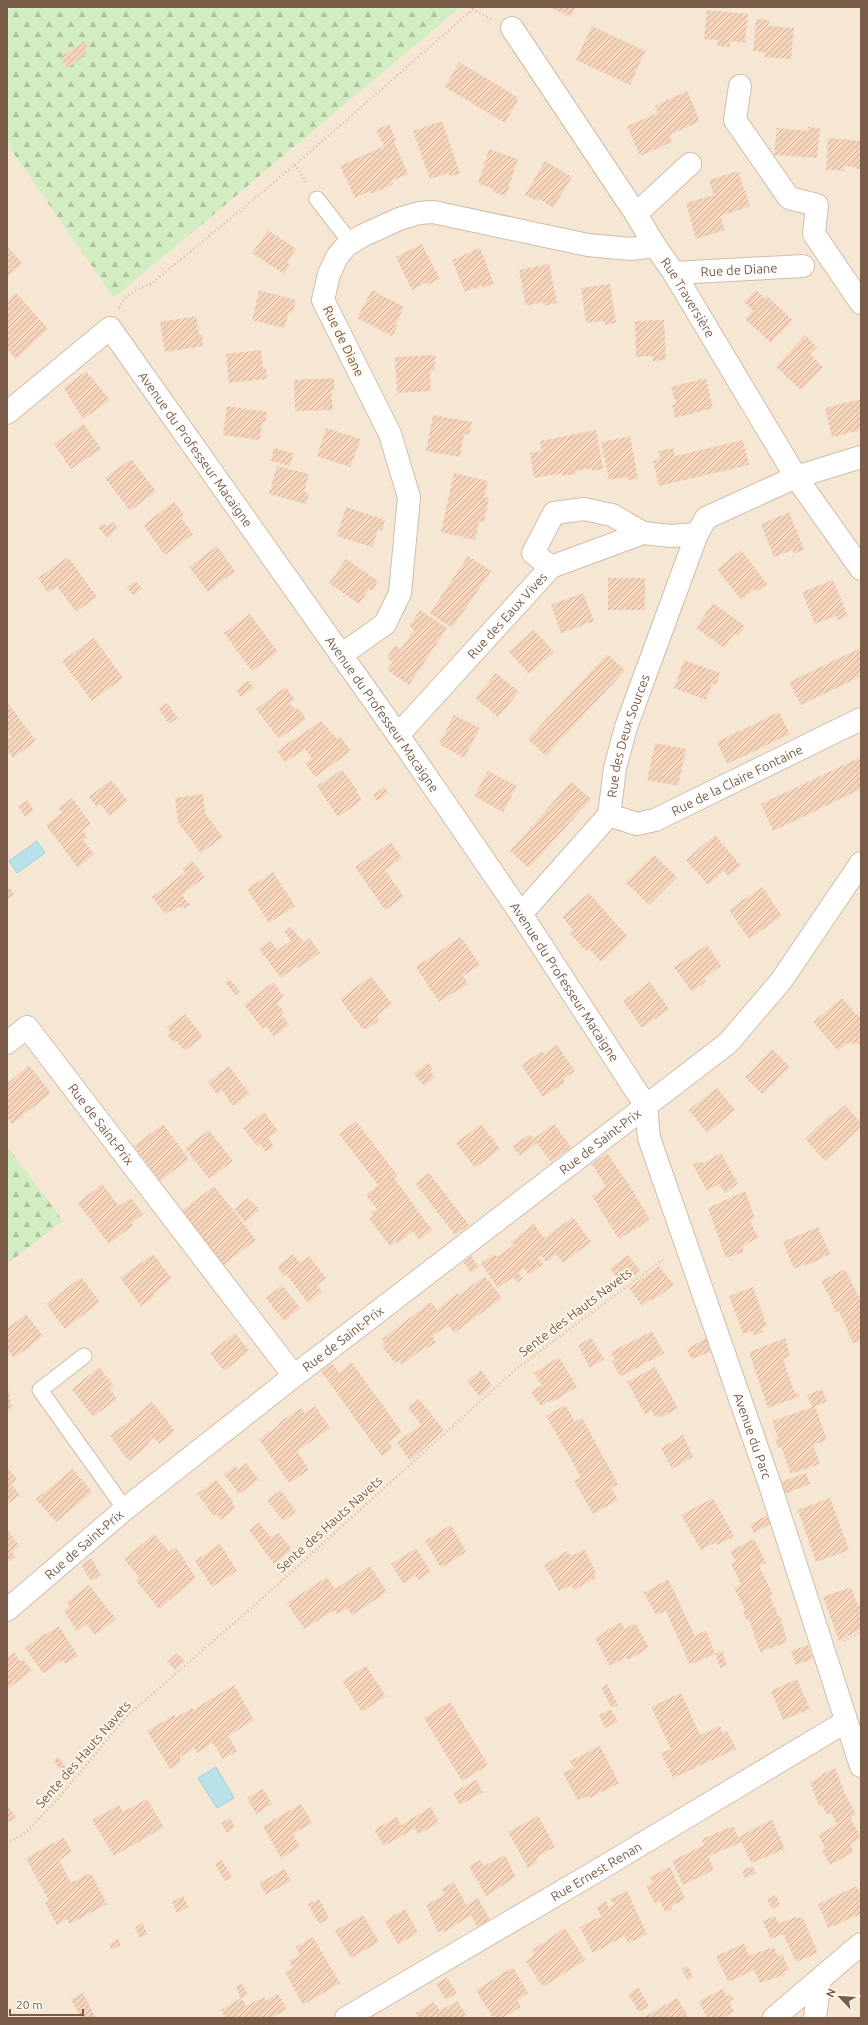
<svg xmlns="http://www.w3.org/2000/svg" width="868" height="2025" viewBox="0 0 868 2025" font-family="Ubuntu,sans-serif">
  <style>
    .residential { fill: #f6e7d4 }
    .forest { fill: url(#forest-firs) }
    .water { fill: #b8e1e9; stroke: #9ed0dc }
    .building { fill: url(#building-hatch) }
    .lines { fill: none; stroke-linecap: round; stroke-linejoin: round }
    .lane-casing { stroke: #d0bdaa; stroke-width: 17 }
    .street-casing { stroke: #d0bdaa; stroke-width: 24 }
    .path { stroke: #dbb79e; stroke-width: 2.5; stroke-dasharray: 1 3; stroke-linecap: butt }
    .lane { stroke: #fff; stroke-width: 15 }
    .street { stroke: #fff; stroke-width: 22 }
    .labels { text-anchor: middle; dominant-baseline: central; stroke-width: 3.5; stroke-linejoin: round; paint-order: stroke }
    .street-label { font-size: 13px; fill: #795b48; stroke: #fff9ee }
  </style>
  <defs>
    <pattern id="forest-firs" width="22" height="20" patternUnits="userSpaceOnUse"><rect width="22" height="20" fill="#d3edc3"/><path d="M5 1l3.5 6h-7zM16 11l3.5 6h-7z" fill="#b0c3a0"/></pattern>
    <pattern id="building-hatch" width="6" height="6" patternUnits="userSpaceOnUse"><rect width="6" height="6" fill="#f5d4bb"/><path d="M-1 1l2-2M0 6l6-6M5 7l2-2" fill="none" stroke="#cbaf9a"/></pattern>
  </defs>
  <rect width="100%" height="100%" fill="#fef5e6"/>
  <!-- residential -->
  <path class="residential" d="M461 7H861V2018H7V139L12 151 114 298Z"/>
  <!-- forest -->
  <path class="forest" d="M7 7H461L114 298 12 151 7 139Z
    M7 1146 63 1221 7 1264Z"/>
  <!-- water -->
  <path class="water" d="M37 841 45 853 17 873 9 861Z
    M216 1767 234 1798 217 1808 198 1778Z"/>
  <!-- building -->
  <path class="building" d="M549 7H575L571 17Z
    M707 10 748 14 745 43 730 41V47L717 46 718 40 704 39Z
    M756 19 769 20V26L794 28 791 59 764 57 765 52 753 51Z
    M592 26 645 51 630 85 576 60Z
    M84 41 88 47 84 50 87 54 67 68 60 58Z
    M459 62 519 98 505 123 445 87Z
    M687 91 700 121 669 135 672 142 640 156 627 126 658 113 655 106Z
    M442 121 460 173 450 177 448 173 430 179 413 131Z
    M389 124 396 141 394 142 408 174 392 181 393 184 371 194 370 191 355 198 340 166 384 146 376 130Z
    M808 127 820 128 817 158 774 155 777 128 808 131Z
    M828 138 861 141V171L855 167 844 166V171L826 170Z
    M489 149 518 159 506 196 493 192 494 189 478 184Z
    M545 161 572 177 553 208 538 198 536 201 525 195Z
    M738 171 750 206 720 216 725 230 696 239 686 203 714 195 709 180Z
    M268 230 296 249 287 262 290 265 284 274 252 253Z
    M422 244 440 279 428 285 427 282 412 290 396 257Z
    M7 246 22 263 7 277Z
    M480 248 494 284 482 288V285L465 292 452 260Z
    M549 264 557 303 544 306 543 302 526 306 519 270Z
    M610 284 616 323 605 325 604 321 586 323 581 288Z
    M259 290 296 300 293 313 289 312 284 328 252 320Z
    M372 290 404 307 395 325 398 326 392 336 357 318Z
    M756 290 765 299 767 296 792 320 771 343 745 319 753 311 744 302Z
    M16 293 48 329 16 359 7 349V301Z
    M196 316 199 335 202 334 203 346 165 352 160 322Z
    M664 320 666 360 653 361 652 356 636 357 635 321Z
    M805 335 817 347 810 354 823 367 801 390 776 367Z
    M261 350 263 369 266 368 267 379 229 383 226 354Z
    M435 355V370L430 371 431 391 397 393 395 357Z
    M86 371 110 400 83 419 64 388Z
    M334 378V390H331L333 410 295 411 294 380Z
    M706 378 713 408 675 418 672 405 676 404 671 387Z
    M861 399V430L832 437 825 408Z
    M227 406 267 412 266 422H262L260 440 223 435Z
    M433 415 472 422 469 435 464 434 460 457 426 451Z
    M84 424 101 449 71 469 54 444Z
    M326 428 361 439 350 467 317 456Z
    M596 430 603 469 592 471V468L575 471 576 474 563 476 562 473 534 478 530 453 542 451 540 441Z
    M630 436 638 479 628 480 627 477 609 480 601 442Z
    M743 440 749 465 659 486 653 461 660 459 658 451 673 448 675 456Z
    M274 448 294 453 290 466 271 461Z
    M131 459 156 491 130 511 105 478Z
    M277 466 309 474 304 492 309 493 306 504 269 494Z
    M454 473 488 481 484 497 489 498 484 522 479 521 475 540 441 532Z
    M174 502 184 515 181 518 193 534 165 555 143 525Z
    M346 507 385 520 382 531 378 529 372 547 337 536Z
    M789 512 804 549 794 554 792 550 774 557 761 524Z
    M113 522 118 528 107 538 98 527 103 523 107 526Z
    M217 546 235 571 208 592 189 567Z
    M741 550 767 584 757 592 755 589 741 600 717 569Z
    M468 556 491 571 452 628 430 613Z
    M68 557 97 597 76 612 57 586 48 593 38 578Z
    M346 559 378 581 372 591 369 589 359 604 329 583Z
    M608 578H645V610H608Z
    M833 580 848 616 838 620 836 616 815 624 802 592Z
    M136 581 142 589 133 596 127 587Z
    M583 593 594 621 561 633 551 605Z
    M713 603 745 626 738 636 734 634 724 648 696 628Z
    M420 610 447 628 409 685 387 670 393 662 387 658 395 645 401 649 414 630 409 626Z
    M250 614 278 652 252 671 224 633Z
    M534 630 554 652 529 674 509 652Z
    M94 638 123 678 92 701 62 661Z
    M861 648V676L801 705 789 682Z
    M607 654 625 670 546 756 528 739Z
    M684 660 720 673 716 685 712 684 706 700 674 688Z
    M496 673 519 692 498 717 475 698Z
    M249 681 254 688 241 697 236 690Z
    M286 687 294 699 289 703 295 710 298 708 306 719 279 739 256 709Z
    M8 703 36 741 13 758 7 750V740L11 737 7 731Z
    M167 703 178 718 169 724 159 709Z
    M779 712 790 734 727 764 717 742Z
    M454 715 480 728 464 758 439 744Z
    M321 721 337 739 340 736 351 751 315 777 305 763 312 758 305 749 285 762 277 751Z
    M655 743 686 749 678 786 647 780Z
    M861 757V789L773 831 761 804Z
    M342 770 357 790 356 791 362 800 338 817 317 786Z
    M488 771 517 786 503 812 474 796Z
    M111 780 128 801 110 816 100 804 97 807 89 797Z
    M571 782 591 799 529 868 510 851Z
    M384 787 389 793 377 801 373 795Z
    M203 794 205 813 223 837 201 853 178 822 175 798Z
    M72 798 91 824 83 831 87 837 83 840 94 854 78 868 46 825 62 813 58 808Z
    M27 800 34 810 25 817 18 806Z
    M715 835 741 866 728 876 724 871 708 885 686 860Z
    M391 842 402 858 385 870 404 897 385 910 355 867Z
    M654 855 677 877 649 905 626 883Z
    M192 861 205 877 182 895 190 905 185 908 178 907 172 912 169 911 165 914 152 897 185 872 182 869Z
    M273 872 295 906 269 923 247 889Z
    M7 885 14 894 7 900Z
    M762 887 782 916 749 939 729 910Z
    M589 893 628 937 601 962 589 949 586 951 570 934 573 930 562 917Z
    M291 927 304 943 310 938 320 953 298 968 296 966 281 978 259 949 271 941 277 950 291 941 284 932Z
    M461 937 480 965 463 976 468 984 439 1002 416 967Z
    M707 945 721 966 704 978 706 981 692 992 674 967Z
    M371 976 392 1004 378 1015V1021L367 1029 362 1028 340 999Z
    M230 979 240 992 235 995 225 982Z
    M273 982 284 997 276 1003 284 1012 281 1014 289 1025 274 1037 266 1026 263 1029 244 1005Z
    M650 982 669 1009 642 1028 623 1001Z
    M842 998 858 1016 861 1014V1044L847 1043 838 1051 813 1022Z
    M185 1014 203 1037 184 1051 177 1041 174 1043 167 1034 170 1032 167 1027Z
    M557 1045 575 1071 563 1079 565 1082 543 1097 521 1065 542 1051 544 1054Z
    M772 1049 790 1067 762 1094 745 1077Z
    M428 1062 432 1069 430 1071 435 1077 424 1086 414 1074Z
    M29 1065 51 1093 12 1124 7 1117V1084Z
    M229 1066 250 1094 233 1106 222 1090 217 1094 208 1082Z
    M717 1088 735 1110 707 1133 689 1110Z
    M845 1105 861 1123V1127L825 1161 805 1139 831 1114 833 1116Z
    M264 1112 278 1131 268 1138 274 1146 266 1152 260 1144 257 1146 243 1128Z
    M356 1121 397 1175 394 1178 432 1230 419 1240 413 1231 398 1244 396 1241 390 1246 369 1219 373 1216 371 1213 377 1209 366 1195 378 1185 339 1134Z
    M163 1124 189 1159 160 1181 134 1146Z
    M481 1124 500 1149 475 1168 456 1143Z
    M554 1124 571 1147 551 1162 537 1143 520 1156 512 1146 530 1134 533 1139Z
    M209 1130 233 1161 209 1179 185 1148Z
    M607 1153 633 1191 650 1220 619 1239 592 1196 606 1187 592 1164Z
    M721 1153 738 1184 725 1193 719 1184 707 1191 693 1165 701 1161 703 1163Z
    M429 1173 469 1225 455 1235 415 1183Z
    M102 1184 119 1206 131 1198 143 1214 131 1223 133 1225 109 1244 78 1203Z
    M214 1186 256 1240 222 1266 180 1212Z
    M745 1191 755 1218 750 1220 758 1238 742 1246 744 1252 726 1258 708 1208Z
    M248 1198 260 1210 245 1222 234 1209Z
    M573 1217 591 1242 563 1263 556 1254 546 1262 541 1255 538 1258 543 1264 529 1275 524 1268 518 1273 523 1278 517 1283 513 1277 498 1288 481 1264 494 1254 497 1257 514 1245 511 1242 534 1224 544 1238Z
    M818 1227 830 1254 806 1266 805 1264 794 1269 783 1242Z
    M153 1254 172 1279 153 1293 155 1296 141 1306 120 1278Z
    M293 1254 300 1263 309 1256 326 1278 317 1285 322 1292 308 1303 286 1274 284 1276 277 1267Z
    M628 1255 640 1271 622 1285 610 1268Z
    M471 1256 479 1267 471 1273 463 1262Z
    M659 1266 674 1285 652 1301 651 1299 642 1306 629 1288Z
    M845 1269 861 1301V1340L853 1343 839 1311 835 1312 831 1302V1299L821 1281Z
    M485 1276 502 1298 454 1333 448 1325 432 1336 436 1342 426 1349 425 1347 402 1365 399 1361 395 1363 382 1346 385 1344 382 1339 431 1302 437 1310 457 1293 459 1295Z
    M81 1277 100 1302 65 1329 46 1304Z
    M282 1285 300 1308 284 1321 266 1298Z
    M753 1287 767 1326 761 1328 763 1332 754 1336 753 1331 743 1334 729 1296Z
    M26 1314 43 1336 14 1358 7 1349V1329Z
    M565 1318 569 1323 563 1328 559 1322Z
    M652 1331 664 1353 620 1377 612 1361 615 1360 611 1352Z
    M235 1333 249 1351 224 1371 210 1353Z
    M546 1333 549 1338 537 1347 532 1340 538 1335 540 1338Z
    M591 1337 604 1359 590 1368 578 1346Z
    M706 1338 711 1352 691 1359 687 1349Z
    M785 1338 790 1356 783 1359 795 1394 799 1393 800 1396 768 1408 749 1352Z
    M559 1357 577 1387 552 1402 551 1400 541 1406 531 1392 542 1385 534 1373Z
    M332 1363 339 1373 352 1363 402 1432 388 1442 393 1448 382 1456 321 1371Z
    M99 1367 114 1386 110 1389 117 1399 93 1417 72 1389Z
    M655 1367 678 1408 661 1418 659 1415 655 1417 652 1411 645 1414 627 1382Z
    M481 1370 492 1385 480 1397 467 1381Z
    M7 1383 12 1409 7 1410Z
    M822 1389 827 1402 815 1406 827 1440 813 1445 820 1464 791 1474 781 1446 778 1448 775 1439 778 1438 772 1421 812 1407 807 1395Z
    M419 1399 444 1430 410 1461 397 1442 421 1425 408 1408Z
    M152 1402 175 1431 159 1444 154 1437 148 1442 150 1444 129 1461 110 1436Z
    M565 1405 575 1422 582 1418 618 1484 611 1488 618 1500 593 1514 574 1481 581 1477 546 1416Z
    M315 1406 330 1428 297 1451 309 1470 289 1483 259 1439 279 1425 278 1423 301 1408 304 1413Z
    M683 1435 693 1457 672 1469 661 1448Z
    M246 1463 259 1480 239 1494 224 1474 235 1466 238 1469Z
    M7 1467 17 1479 11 1484 20 1495 10 1503 7 1499Z
    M73 1469 92 1492 56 1522 36 1499Z
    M806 1473 810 1484 784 1494 780 1482Z
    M216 1480 233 1501 232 1503 236 1508 221 1520 216 1514 214 1516 197 1494Z
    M281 1490 296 1512 283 1521 267 1500Z
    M713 1498 734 1536 717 1545 716 1542 701 1550 681 1515Z
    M830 1498 849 1550 816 1562 798 1510Z
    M767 1515 770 1524 754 1533 750 1525Z
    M259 1522 271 1538 279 1533 292 1550 274 1564 249 1530Z
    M451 1525 466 1552 441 1568 425 1541Z
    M7 1529 19 1546 12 1552 15 1557 7 1563Z
    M154 1534 169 1552 176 1547 196 1578 159 1609 136 1581 140 1578 124 1559Z
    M754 1539 766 1563 759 1566 773 1594 770 1596 774 1608 775 1607 778 1616H780L787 1642 760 1652 749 1619 746 1620 743 1610 745 1609 734 1588 741 1584 731 1564 736 1562 730 1551Z
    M220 1544 237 1571 212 1587 195 1561Z
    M416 1548 431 1572 419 1580 415 1576 403 1583 391 1564Z
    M584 1549 595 1571V1578L574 1590 571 1585 559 1591 544 1565 567 1551 571 1557Z
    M91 1558 101 1575 91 1581 81 1565Z
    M370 1566 387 1592 352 1615 347 1608 337 1614 335 1610 304 1629 287 1603 327 1577 335 1589Z
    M668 1579 695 1636 706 1630 715 1654 690 1665 666 1611 656 1615 644 1593Z
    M89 1585 116 1619 95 1635 86 1624 77 1631 64 1611 70 1606 67 1602Z
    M851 1587 858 1606H861V1629L839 1641 823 1597Z
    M621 1622 625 1629 635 1623 649 1648 628 1660 626 1657 610 1666 595 1638Z
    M59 1626 78 1656 66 1664 63 1660 43 1673 25 1648 45 1633 46 1634Z
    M808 1645 813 1659 796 1665 791 1651Z
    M722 1651 727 1665 720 1668 715 1654Z
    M14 1652 20 1661 23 1659 32 1671 7 1689V1657Z
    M177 1653 185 1661 175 1670 167 1662Z
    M366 1666 386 1696 362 1712 342 1681Z
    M797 1679 810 1709 783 1720 771 1691Z
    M607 1684 618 1705 612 1708 601 1688Z
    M234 1685 254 1720 228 1736 237 1751 223 1759 213 1743 197 1753 194 1748 180 1757V1763L170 1769 147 1731 174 1715 175 1718 192 1708 193 1710Z
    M681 1693 700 1735 720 1726 723 1733 727 1731 736 1749 673 1778 661 1753 671 1749 651 1707Z
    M450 1702 488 1765 462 1781 424 1718Z
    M611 1709 618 1722 605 1728 599 1715Z
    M600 1746 619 1783 590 1798 589 1795 578 1801 563 1773 574 1768 570 1761Z
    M58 1757 67 1769 62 1773 53 1760Z
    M835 1768 846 1796 856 1814 850 1818 861 1838 850 1844 854 1852 830 1865 822 1850 825 1848 818 1835 837 1824 831 1813 827 1815 822 1805 819 1806 810 1782 822 1776V1774Z
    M476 1780 483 1792 460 1805 453 1793Z
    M263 1789 272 1804 256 1814 247 1798Z
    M147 1799 164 1827 114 1856 92 1820 119 1805 123 1812Z
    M301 1804 312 1823 293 1834 300 1847 281 1858 263 1826Z
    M7 1805 16 1817 9 1822 7 1819Z
    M431 1807 439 1823 418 1834 415 1828 384 1846 374 1830 397 1817 401 1825Z
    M538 1816 555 1847 538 1856 536 1863 528 1868 508 1832Z
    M230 1818 235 1827 227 1833 221 1823Z
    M772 1820 785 1849 751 1863 742 1842 708 1856 714 1870 683 1885 672 1861 704 1845 702 1839 733 1826 738 1837Z
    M64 1837 72 1852 59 1860 71 1883 91 1873 107 1904 70 1924 67 1919 57 1925 45 1903 49 1901 26 1858Z
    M505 1855 516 1877 486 1896 469 1866 480 1860 484 1866Z
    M222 1860 232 1877 225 1881 215 1864Z
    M752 1866 756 1873 745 1878 742 1871Z
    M670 1867 685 1899 671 1906 672 1909 665 1912 660 1901 655 1904 646 1886 653 1883 650 1877Z
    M285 1869 291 1881 266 1895 259 1883Z
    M454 1882 466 1905 478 1898 490 1920 477 1927 471 1915 445 1932 443 1930 438 1932 426 1905 445 1895 442 1889Z
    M857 1886 861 1895V1914L828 1928 818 1904Z
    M627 1891 647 1934 628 1943 625 1936 593 1953 580 1927 601 1916 596 1907 606 1901 609 1908 614 1905 610 1899Z
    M776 1895 780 1905 772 1909 767 1899Z
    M183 1896 188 1907 177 1913 172 1902Z
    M319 1899 329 1918 319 1924 308 1904Z
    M405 1909 418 1932 398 1945 385 1921Z
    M363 1915 379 1942 351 1958 335 1931Z
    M775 1916 779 1924 795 1917 803 1918 818 1953 796 1962 783 1934 771 1939 763 1921Z
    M142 1923 148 1934 140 1938 135 1928Z
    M565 1928 585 1960 543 1987 526 1961 535 1954 532 1950Z
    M313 1937 340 1983 303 2005 285 1972 293 1968 289 1961 300 1955 296 1947Z
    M118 1939 121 1945 112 1950 109 1944Z
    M744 1944 749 1956 774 1947 778 1957 783 1955 789 1970 785 1972 786 1974 760 1983 754 1970 728 1982 716 1956Z
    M688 1966 693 1977 687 1980 682 1969Z
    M513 1967 528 1993 517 2000 521 2007 502 2018H493L476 1990Z
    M447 1977 457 1993 446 2000 436 1984Z
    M242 1984 248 1994 241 1998 246 2006 264 1997 266 2001 278 1994 287 2009 271 2018H225L221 2010 241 1998 236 1987Z
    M638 1987 649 2006 639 2012 628 1994Z
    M723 1989 727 1996 731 1994 734 2000 729 2002 734 2012 722 2018H707L699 2001Z
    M83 1993 96 2018H81L71 1999Z
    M677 1998 689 2018H643Z
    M457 2001 468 2018H419L416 2013 434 2002 440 2011Z"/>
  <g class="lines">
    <!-- lane casing -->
    <g class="lane-casing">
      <path id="lane" d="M317 199 351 243
        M84 1356 40 1390 125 1509"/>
    </g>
    <!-- street casing -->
    <g class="street-casing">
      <g id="street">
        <path id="s1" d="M512 28 636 214 655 246 674 273 796 477 861 569"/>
        <path d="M740 86 735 120 789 198 817 205 814 234 861 303"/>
        <path d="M636 214 690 164"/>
        <path id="s2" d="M674 273 803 266"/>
        <path id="s3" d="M7 413 110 328 398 735 521 914 646 1106 649 1138 770 1485 861 1766"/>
        <path d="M551 567 533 553 554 513 584 509 612 515 643 533"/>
        <path d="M341 655 385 624 400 593 409 497 390 434 323 300 329 274 337 257 347 245 362 236 399 219 419 213 433 212 588 245 631 249 655 246"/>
        <path id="s4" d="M398 735 551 567 643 533 671 536 697 534 706 518 796 477 861 457"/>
        <path id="s5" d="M609 815 637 824 655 820 861 719"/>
        <path id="s6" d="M521 914 609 815 615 768 626 727 697 534"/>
        <path id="s7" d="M7 1043 27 1027 294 1376"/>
        <path id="s8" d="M7 1610 125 1509 294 1376 728 1043 781 981 861 863"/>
        <path id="s9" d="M346 2018 595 1872 845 1722"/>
        <path d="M774 2018 861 1944"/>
        <path d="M815 2018 820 1979"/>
      </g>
    </g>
    <!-- path -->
    <path class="path" d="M469 7 491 19
      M306 182 295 165 473 9
      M119 308C125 294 137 289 151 284L295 165
      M844 1641 861 1632
      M7 1844 26 1832 57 1800 126 1717 257 1603 515 1370 665 1258"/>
    <!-- lane -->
    <use href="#lane" class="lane"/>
    <!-- street -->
    <use href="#street" class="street"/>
  </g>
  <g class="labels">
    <!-- street labels -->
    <g class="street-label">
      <text stroke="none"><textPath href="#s2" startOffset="65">Rue de Diane</textPath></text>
      <text stroke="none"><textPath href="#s1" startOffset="322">Rue Traversière</textPath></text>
      <text transform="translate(344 341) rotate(64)">Rue de Diane</text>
      <text stroke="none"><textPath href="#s3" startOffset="282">Avenue du Professeur Macaigne</textPath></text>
      <text stroke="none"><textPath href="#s4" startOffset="162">Rue des Eaux Vives</textPath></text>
      <text stroke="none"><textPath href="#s3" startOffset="606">Avenue du Professeur Macaigne</textPath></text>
      <text stroke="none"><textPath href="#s6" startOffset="214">Rue des Deux Sources</textPath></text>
      <text stroke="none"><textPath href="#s5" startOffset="139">Rue de la Claire Fontaine</textPath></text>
      <text stroke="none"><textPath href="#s3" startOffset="930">Avenue du Professeur Macaigne</textPath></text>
      <text stroke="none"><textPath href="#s7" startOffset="148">Rue de Saint-Prix</textPath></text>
      <text stroke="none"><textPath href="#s8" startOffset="756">Rue de Saint-Prix</textPath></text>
      <text transform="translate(575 1312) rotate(-37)">Sente des Hauts Navets</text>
      <text stroke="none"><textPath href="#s8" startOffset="432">Rue de Saint-Prix</textPath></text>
      <text stroke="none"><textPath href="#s3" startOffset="1426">Avenue du Parc</textPath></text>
      <text transform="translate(329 1524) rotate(-42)">Sente des Hauts Navets</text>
      <text stroke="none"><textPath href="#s8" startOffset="101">Rue de Saint-Prix</textPath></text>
      <text transform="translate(83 1754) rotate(-49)">Sente des Hauts Navets</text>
      <text stroke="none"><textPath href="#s9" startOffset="290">Rue Ernest Renan</textPath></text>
    </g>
  </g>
  <!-- border -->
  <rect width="868" height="2025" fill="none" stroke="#795b48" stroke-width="16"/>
  <!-- north arrow -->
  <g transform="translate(840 1997) rotate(295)" stroke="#fff9ee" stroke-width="3" paint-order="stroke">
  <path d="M0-3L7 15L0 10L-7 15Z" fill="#795b48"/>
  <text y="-6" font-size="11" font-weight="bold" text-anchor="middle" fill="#795b48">N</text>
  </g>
  <!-- scale -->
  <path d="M10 2009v6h73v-6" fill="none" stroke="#795b48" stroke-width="2"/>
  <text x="16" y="2009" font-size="12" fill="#795b48" stroke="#fff9ee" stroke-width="3" paint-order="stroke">20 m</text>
</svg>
